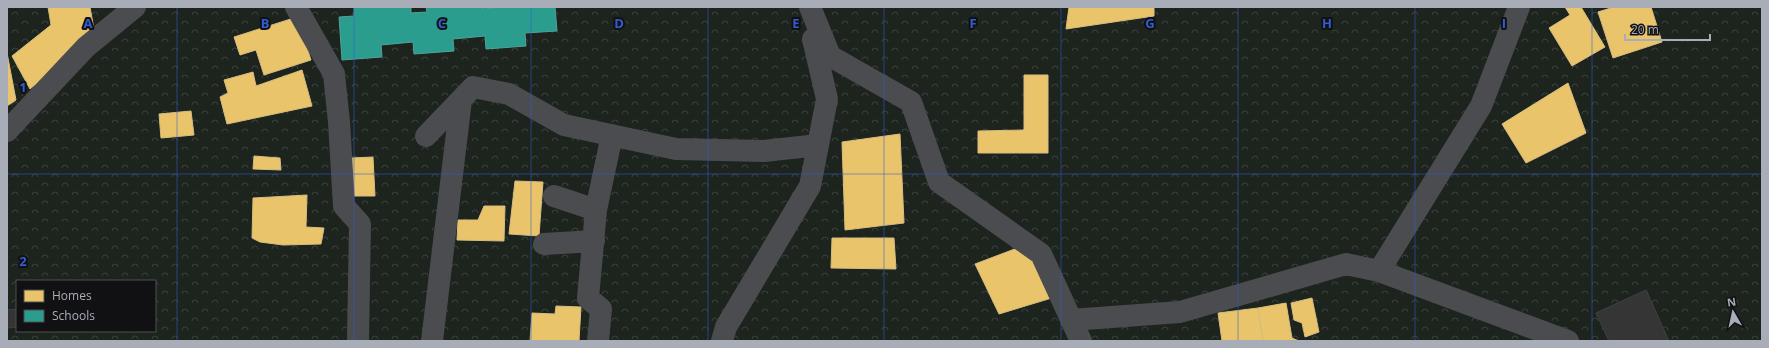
<svg xmlns="http://www.w3.org/2000/svg" width="1769" height="348" viewBox="0 0 1769 348" font-family="'Open Sans',sans-serif">
  <style>
    .park { fill: url(#park-crowns); fill-rule: evenodd }
    .homes { fill: #e9c46a; stroke: #d6bd81 }
    .schools { fill: #2a9d8f; stroke: #50a29b }
    .building { fill: #353536; stroke: #3f4043 }
    .lines { fill: none; stroke-linecap: round; stroke-linejoin: round }
    .minor { stroke: #4b4c50; stroke-width: 22 }
    .grid { fill: none; stroke: #325cd3; stroke-width: 1; stroke-opacity: 0.55 }
    .grid-label { font-size: 13px; text-anchor: middle; font-weight: bold; fill: #325cd3; stroke: #111113; stroke-width: 4; stroke-linejoin: round; paint-order: stroke }
  </style>
  <defs>
    <pattern id="park-crowns" width="20" height="18" patternUnits="userSpaceOnUse"><rect width="20" height="18" fill="#1d241e"/><path d="M2 6a3 3 0 1 1 6 0M12 15a3 3 0 1 1 6 0" fill="none" stroke="#3b413d"/></pattern>
  </defs>
  <rect width="100%" height="100%" fill="#171717"/>
  <!-- park -->
  <path class="park" d="M7 7H1762V341H7ZM17 281H155V331H17Z"/>
  <!-- homes -->
  <path class="homes" d="M48 7H90L95 35 30 89 12 56 51 25Z
    M1069 7H1154V16L1066 29Z
    M1565 7H1581L1605 47 1572 66 1549 28 1570 15Z
    M1614 7H1651L1662 42 1613 58 1598 12Z
    M297 17 311 60 264 75 256 50 240 55 234 37Z
    M7 53 16 100 7 106Z
    M302 70 312 106 227 124 220 97 228 93 224 80 253 72 256 86Z
    M1024 75H1048V153H978V131L1024 130Z
    M1568 83 1586 133 1526 163 1502 124Z
    M191 111 194 135 161 138 159 114Z
    M900 134 904 223 845 230 842 142Z
    M254 156 280 158 281 170 253 169Z
    M373 157 375 196H353L351 158Z
    M515 181 543 182 539 236 509 234Z
    M307 195 306 227 324 228 321 244 283 245 260 242 252 238 253 198Z
    M484 206H505L504 241 457 240 458 220H478Z
    M832 238H894L896 269 831 268Z
    M1020 247 1036 255 1055 297 999 314 975 264Z
    M1312 298 1319 332 1305 337 1302 323 1294 320 1291 303Z
    M1286 303 1292 338 1299 341H1263L1258 308Z
    M556 306 581 307 579 341H530L532 313 555 314Z
    M1258 308 1263 341H1222L1218 313Z"/>
  <!-- schools -->
  <path class="schools" d="M354 7H411V13L427 12 426 7H484V9L499 7H555L557 31 525 33 526 46 486 49 485 36 453 39 454 51 414 54 413 42 381 45 382 57 342 60 339 17 354 16Z"/>
  <!-- building -->
  <path class="building" d="M1646 290 1669 341H1609L1596 313Z
    M17 309V327L7 328V310Z"/>
  <g class="lines">
    <!-- minor -->
    <path class="minor" d="M296 7 334 74 339 122 344 206 360 224 358 341
      M810 7 830 56 911 102 939 182 1041 254 1081 341
      M1519 7 1481 106 1379 271 1568 341
      M7 131 86 47 135 7
      M426 136 473 87 509 94 564 125 676 149 764 151 818 145
      M554 196 596 210 612 135
      M596 210 588 298 601 309 598 341
      M544 244 594 241
      M1071 320 1180 312 1346 264 1379 271
      M432 341 461 100
      M722 341 726 327 810 186 827 99 813 39"/>
  </g>
  <!-- grid -->
  <path class="grid" d="M177 7V341M354 7V341M531 7V341M708 7V341M884 7V341M1061 7V341M1238 7V341M1415 7V341M1592 7V341M7 174H1762"/>
  <g class="grid-label">
    <text x="88" y="28">A</text>
    <text x="265" y="28">B</text>
    <text x="442" y="28">C</text>
    <text x="619" y="28">D</text>
    <text x="796" y="28">E</text>
    <text x="973" y="28">F</text>
    <text x="1150" y="28">G</text>
    <text x="1327" y="28">H</text>
    <text x="1504" y="28">I</text>
    <text x="23" y="92">1</text>
    <text x="23" y="266">2</text>
  </g>
  <!-- border -->
  <rect width="1769" height="348" fill="none" stroke="#a8adb8" stroke-width="16"/>
  <!-- legend -->
  <rect x="16" y="280" width="140" height="52" fill="#111113" stroke="#4d4f55"/>
  <rect x="24" y="290" width="20" height="12" fill="#e9c46a" stroke="#4d4f55"/>
  <text x="52" y="300" font-size="12" fill="#a8adb8">Homes</text>
  <rect x="24" y="310" width="20" height="12" fill="#2a9d8f" stroke="#4d4f55"/>
  <text x="52" y="320" font-size="12" fill="#a8adb8">Schools</text>
  <!-- north arrow -->
  <g transform="translate(1733 312) rotate(351)" stroke="#111113" stroke-width="3" paint-order="stroke">
  <path d="M0-3L7 15L0 10L-7 15Z" fill="#a8adb8"/>
  <text y="-6" font-size="11" font-weight="bold" text-anchor="middle" fill="#a8adb8">N</text>
  </g>
  <!-- scale -->
  <path d="M1625 34v6h85v-6" fill="none" stroke="#a8adb8" stroke-width="2"/>
  <text x="1631" y="34" font-size="12" fill="#a8adb8" stroke="#111113" stroke-width="3" paint-order="stroke">20 m</text>
</svg>
